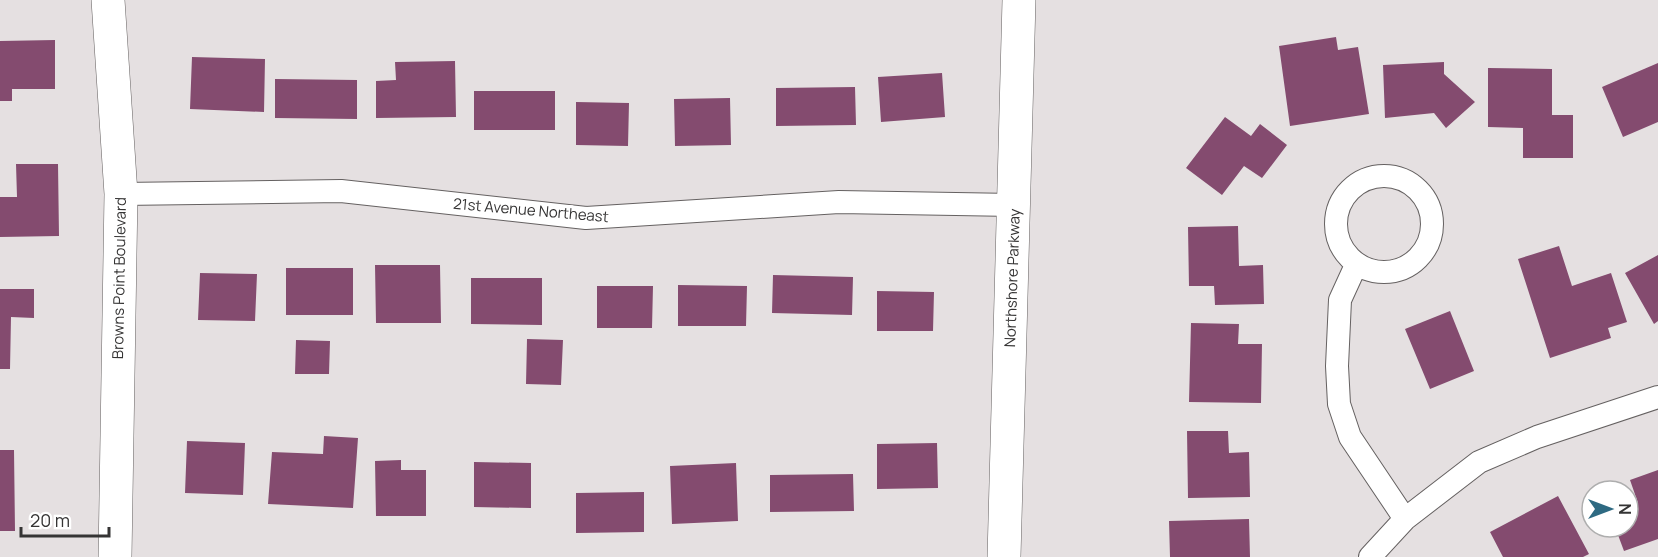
<svg xmlns="http://www.w3.org/2000/svg" width="1658" height="557" viewBox="0 0 1658 557" font-family="Manrope,sans-serif">
  <style>
    .building { fill: #844b6f }
    .lines { fill: none; stroke-linecap: round; stroke-linejoin: round }
    .street-casing { stroke: #656161; stroke-width: 24 }
    .secondary-casing { stroke: #656161; stroke-width: 34 }
    .street { stroke: #fff; stroke-width: 22 }
    .secondary { stroke: #fff; stroke-width: 33 }
    .labels { text-anchor: middle; dominant-baseline: central; stroke-width: 6; stroke-linejoin: round; paint-order: stroke }
    .street-label { font-size: 15px; fill: #353434; stroke: #fff }
  </style>
  <rect width="100%" height="100%" fill="#e5e0e1"/>
  <!-- building -->
  <path class="building" d="M1336 37 1338 50 1358 47 1369 114 1290 126 1279 46Z
    M55 40V89H12V101H0V41Z
    M192 57 265 59 264 112 190 109Z
    M455 61 456 117 376 118V81L396 80 395 62Z
    M1444 62V74L1475 102 1446 128 1434 113 1385 118 1383 65Z
    M1658 63V122L1623 137 1602 87Z
    M1488 68 1552 69V115H1573V158H1523V128L1488 127Z
    M942 73 945 117 881 122 878 77Z
    M275 79 357 80V119L275 118Z
    M855 87 856 125 776 126V88Z
    M474 91H555V130H474Z
    M730 98 731 145 675 146 674 99Z
    M576 102 629 103 628 146 576 145Z
    M1225 117 1251 136 1260 124 1287 145 1262 178 1244 166 1222 195 1186 168Z
    M16 164H58L59 236 0 237V197H17Z
    M1238 226 1239 266 1263 265 1264 304 1215 305 1214 286H1189L1188 227Z
    M1559 246 1572 286 1611 273 1627 322 1608 328 1611 338 1550 358 1518 259Z
    M1658 255V321L1654 324 1625 273Z
    M375 265H440L441 323H376Z
    M286 268H353V315H286Z
    M200 273 257 274 255 321 198 320Z
    M773 275 853 277 852 315 772 313Z
    M471 278H542V325L471 324Z
    M678 285 747 286 746 326H678Z
    M597 286H653L652 328H597Z
    M0 289H34V318L11 317 10 369H0Z
    M877 291 934 292 933 331H877Z
    M1450 311 1474 371 1430 389 1405 329Z
    M1191 323 1239 324 1238 344H1262L1261 403 1189 402Z
    M527 339 563 340 561 385 526 384Z
    M296 340 330 341 329 374H295Z
    M1187 431H1228L1229 453 1249 452 1250 497 1188 498Z
    M324 436 358 438 353 508 268 504 272 452 323 454Z
    M187 441 245 443 243 495 185 493Z
    M937 443 938 488 877 489V444Z
    M0 450H14L15 531H0Z
    M401 460V470H426V516H376L375 461Z
    M474 462 531 463V508L474 507Z
    M736 463 738 521 672 524 670 466Z
    M1658 470V539L1624 551 1615 527H1628V506L1638 503 1630 480Z
    M853 474 854 511 770 512V475Z
    M644 492V532L576 533V493Z
    M1558 496 1589 554 1583 557H1503L1490 532Z
    M1249 519 1250 557H1170L1169 521Z"/>
  <g class="lines">
    <!-- street casing -->
    <g class="street-casing">
      <path id="street" d="M1336 224a48 48 0 1 1 96 0a48 48 0 1 1-96 0Z
        M121 194 341 191 586 218 839 202 1014 205
        M1356 265 1340 300 1337 366 1339 404 1350 437 1405 519
        M1370 557 1405 519 1479 462 1537 437 1658 397"/>
    </g>
    <!-- secondary casing -->
    <g class="secondary-casing">
      <path id="secondary" d="M108 0 121 194 115 557
        M1004 557 1019 0"/>
    </g>
    <!-- street -->
    <use href="#street" class="street"/>
    <!-- secondary -->
    <use href="#secondary" class="secondary"/>
  </g>
  <g class="labels">
    <!-- street labels -->
    <g class="street-label">
      <text transform="translate(531 210) rotate(5)">21st Avenue Northeast</text>
      <text transform="translate(119 278) rotate(-89)">Browns Point Boulevard</text>
      <text transform="translate(1012 278) rotate(-88)">Northshore Parkway</text>
    </g>
  </g>
  <!-- north arrow -->
  <g transform="translate(1610 509) rotate(90)"><circle r="28" fill="#ffffff" stroke="#aeaeae" stroke-width="1.5"/>
  <path d="M0-4.5L10 22L0 15L-10 22Z" fill="#2e6a82"/>
  <text y="-9" font-size="16" font-weight="bold" text-anchor="middle" fill="#353434">N</text>
  </g>
  <!-- scale -->
  <path d="M21 527v9h88v-9" fill="none" stroke="#353434" stroke-width="3"/>
  <text x="30" y="527" font-size="18" fill="#353434" stroke="#ffffff" stroke-width="4.5" paint-order="stroke">20 m</text>
</svg>
